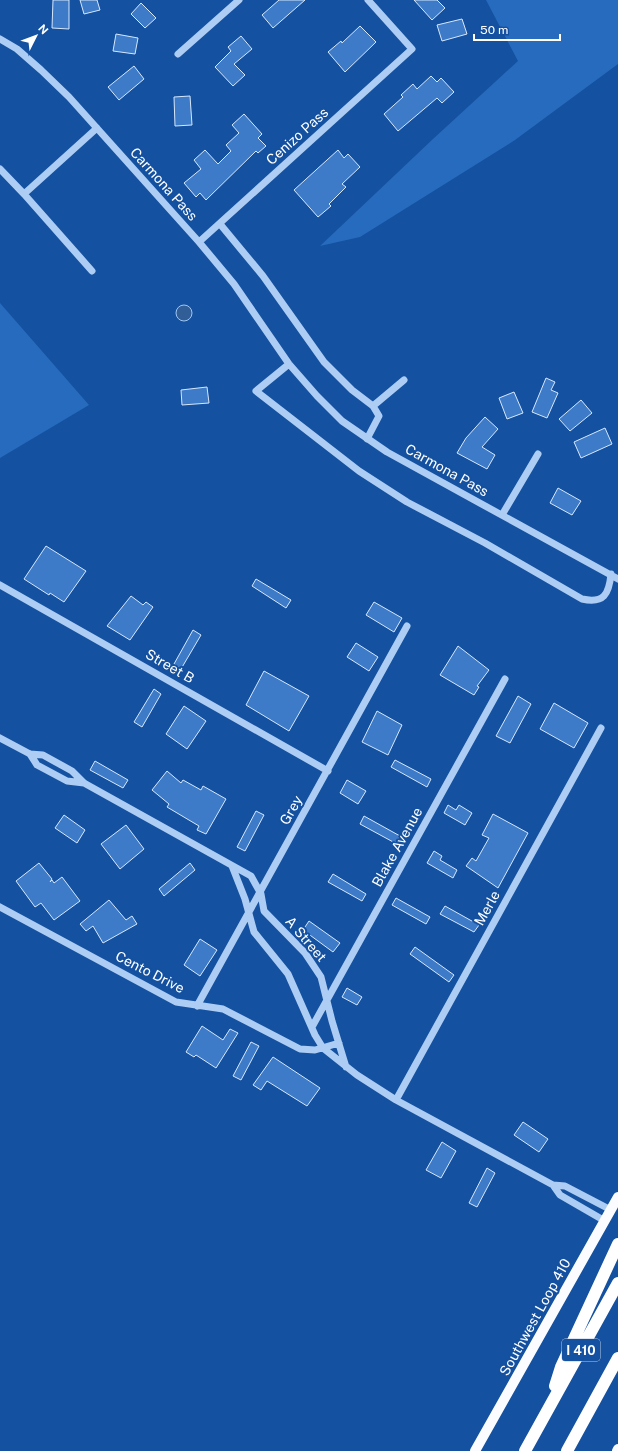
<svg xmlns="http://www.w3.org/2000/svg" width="618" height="1451" viewBox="0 0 618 1451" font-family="'Public Sans',sans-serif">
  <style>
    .green { fill: #276bbe }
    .water { fill: #325e98; stroke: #9fc8f7 }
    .building { fill: #3d7ac7; stroke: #d6e8fd }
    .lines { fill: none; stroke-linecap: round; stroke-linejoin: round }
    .minor { stroke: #adcdf4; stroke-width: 7 }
    .major { stroke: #fafcff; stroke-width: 10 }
    .highway { stroke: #fff; stroke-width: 12 }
    .labels { text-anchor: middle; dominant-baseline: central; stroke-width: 4; stroke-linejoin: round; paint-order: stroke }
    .shield { fill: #1451a0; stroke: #b8cbe2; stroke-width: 1 }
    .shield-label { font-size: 13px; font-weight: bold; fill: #fff }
    .street-label { font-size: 14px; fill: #fff; stroke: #1451a0 }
  </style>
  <rect width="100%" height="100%" fill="#1451a0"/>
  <!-- green -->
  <path class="green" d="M486 0H618V64L515 140 360 237 320 246 433 139 518 61Z
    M0 303 89 405 0 458Z"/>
  <!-- water -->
  <path class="water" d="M176 313a8 8 0 1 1 16 0a8 8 0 1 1-16 0Z"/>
  <!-- building -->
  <path class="building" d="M53 0H69V29L52 28Z
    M80 0H97L100 10 84 14Z
    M279 0H305L273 28 262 15Z
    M414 0H437L445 8 432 20Z
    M141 3 156 18 145 28 131 14Z
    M462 19 467 34 442 41 437 25Z
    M360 26 376 42 345 72 328 52 341 41 342 43Z
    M116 34 138 38 135 54 113 51Z
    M241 36 252 49 234 64 245 75 233 86 215 67 231 51 228 47Z
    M134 66 144 79 119 100 108 87Z
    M431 76 437 82 441 78 454 92 442 103 437 98 398 131 384 114 403 97 401 95 413 84 417 89Z
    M190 96 192 125 175 126 174 97Z
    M244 114 262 134 258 138 266 146 258 153 256 151 206 200 200 193 196 197 184 183 201 169 194 160 205 150 218 164 231 151 226 145 239 133 232 125Z
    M338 150 344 158 348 154 360 167 342 184 346 187 329 204 331 206 318 217 294 190Z
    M546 378 555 382 551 390 558 393 547 418 532 412Z
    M207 387 209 403 182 405 181 390Z
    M514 392 523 413 507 419 499 398Z
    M581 400 592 413 570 431 559 419Z
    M485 417 498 429 482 447 495 455 487 469 457 453 466 438Z
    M605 428 612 444 581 458 574 442Z
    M558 488 581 501 572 515 550 503Z
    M46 546 86 571 64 602 50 593 49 595 24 579Z
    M256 579 291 600 286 608 252 586Z
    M131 596 143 605 146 602 153 607 130 640 107 626Z
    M374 602 402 618 394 632 366 615Z
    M193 630 201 635 181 669 174 664Z
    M356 643 378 657 369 671 347 657Z
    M458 646 489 670 477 686 479 687 474 695 440 675Z
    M264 671 309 696 289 731 246 705Z
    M154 689 161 694 142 727 134 722Z
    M518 696 531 704 510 743 496 736Z
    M554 703 588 723 574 748 540 729Z
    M184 706 206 721 187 749 166 734Z
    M377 711 402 725 388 755 362 742Z
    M395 760 431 779 427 787 391 767Z
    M95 761 128 780 123 788 90 770Z
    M167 771 181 783 183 780 201 790 203 786 226 799 206 834 197 830 199 826 167 807 169 804 152 790Z
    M347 780 366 791 358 804 340 793Z
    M448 805 456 810 459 805 472 813 465 825 444 813Z
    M256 811 264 815 245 851 237 847Z
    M493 814 528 833 498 888 466 866 472 858 476 861 489 838 482 835Z
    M64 815 85 830 77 843 55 828Z
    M364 816 400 836 395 843 360 824Z
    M126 825 144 849 120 869 101 844Z
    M434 851 442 856 440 860 457 870 453 878 427 863Z
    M39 863 52 879 50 882 52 880 54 883 62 877 80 901 54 920 41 903 35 907 16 881Z
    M190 863 195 870 164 896 159 889Z
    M333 874 366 894 362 901 328 882Z
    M396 898 430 917 426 924 392 905Z
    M109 900 126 920 132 916 137 924 103 943 93 926 86 931 80 924Z
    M445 906 479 925 474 932 440 914Z
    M309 921 340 943 333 952 303 930Z
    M200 939 217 950 200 976 184 965Z
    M415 947 454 975 449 982 410 954Z
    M347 988 362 997 357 1005 342 997Z
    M202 1026 223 1040 230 1029 238 1033 216 1068 196 1055 194 1057 186 1052Z
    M251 1042 259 1046 241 1080 233 1076Z
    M273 1057 320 1088 307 1106 267 1081 261 1090 253 1085Z
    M523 1122 548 1139 539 1152 514 1135Z
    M442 1142 456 1151 441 1178 426 1170Z
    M487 1168 495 1173 477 1207 469 1203Z"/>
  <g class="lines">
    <!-- minor -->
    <path class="minor" d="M0 39 17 49 41 70 69 97 199 242 234 284 289 364 317 396 342 421 387 452 618 579
      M178 54 239 0
      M0 169 24 194 97 128
      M24 194 92 271
      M220 224 263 276 324 362 352 390 373 406 379 416 367 439
      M199 242 412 49 368 0
      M289 364 256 391 359 471 407 502 485 543 582 599C604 604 609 594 611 574
      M373 406 404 380
      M502 515 538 454
      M0 585 328 771
      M0 738 30 754 43 755 72 771 84 783 251 876 261 894 264 911 305 953 321 977 332 1021 346 1067
      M30 754 37 765 67 781 84 783
      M232 866 245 899 254 932 288 974 315 1035 323 1048 357 1075 396 1100 553 1185 565 1186 611 1210
      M0 907 176 1002 223 1009 300 1049 315 1050 339 1043
      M197 1006 407 626
      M312 1027 505 679
      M396 1100 601 728
      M553 1185 560 1195 605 1221"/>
    <!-- major -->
    <path class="major" d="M475 1451 618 1197
      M617 1451 618 1449"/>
    <!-- highway -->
    <path class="highway" d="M555 1386 561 1367 618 1244
      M525 1451 618 1283
      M567 1451 618 1358"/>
  </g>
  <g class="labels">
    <!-- shield labels -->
    <rect class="shield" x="562" y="1339" width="38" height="22" rx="3"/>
    <g class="shield-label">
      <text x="581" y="1350">I 410</text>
    </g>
    <!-- street labels -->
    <g class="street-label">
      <text transform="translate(297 136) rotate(-42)">Cenizo Pass</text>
      <text transform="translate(164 184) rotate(48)">Carmona Pass</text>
      <text transform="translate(447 470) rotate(29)">Carmona Pass</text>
      <text transform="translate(170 666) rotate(30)">Street B</text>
      <text transform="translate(291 810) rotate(-61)">Grey</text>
      <text transform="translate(397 847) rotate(-61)">Blake Avenue</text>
      <text transform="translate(487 908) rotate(-61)">Merle</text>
      <text transform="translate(306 939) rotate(49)">A Street</text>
      <text transform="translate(150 972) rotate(27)">Cento Drive</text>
      <text transform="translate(535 1317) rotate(-61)">Southwest Loop 410</text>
    </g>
  </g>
  <!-- north arrow -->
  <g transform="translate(36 36) rotate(48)" stroke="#1451a0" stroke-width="3" paint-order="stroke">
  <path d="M0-3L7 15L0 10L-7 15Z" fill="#ffffff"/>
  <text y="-6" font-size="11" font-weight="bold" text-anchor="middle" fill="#ffffff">N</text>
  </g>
  <!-- scale -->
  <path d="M474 34v6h86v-6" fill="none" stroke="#ffffff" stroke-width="2"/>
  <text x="480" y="34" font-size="12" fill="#ffffff" stroke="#1451a0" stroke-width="3" paint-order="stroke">50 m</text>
</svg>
